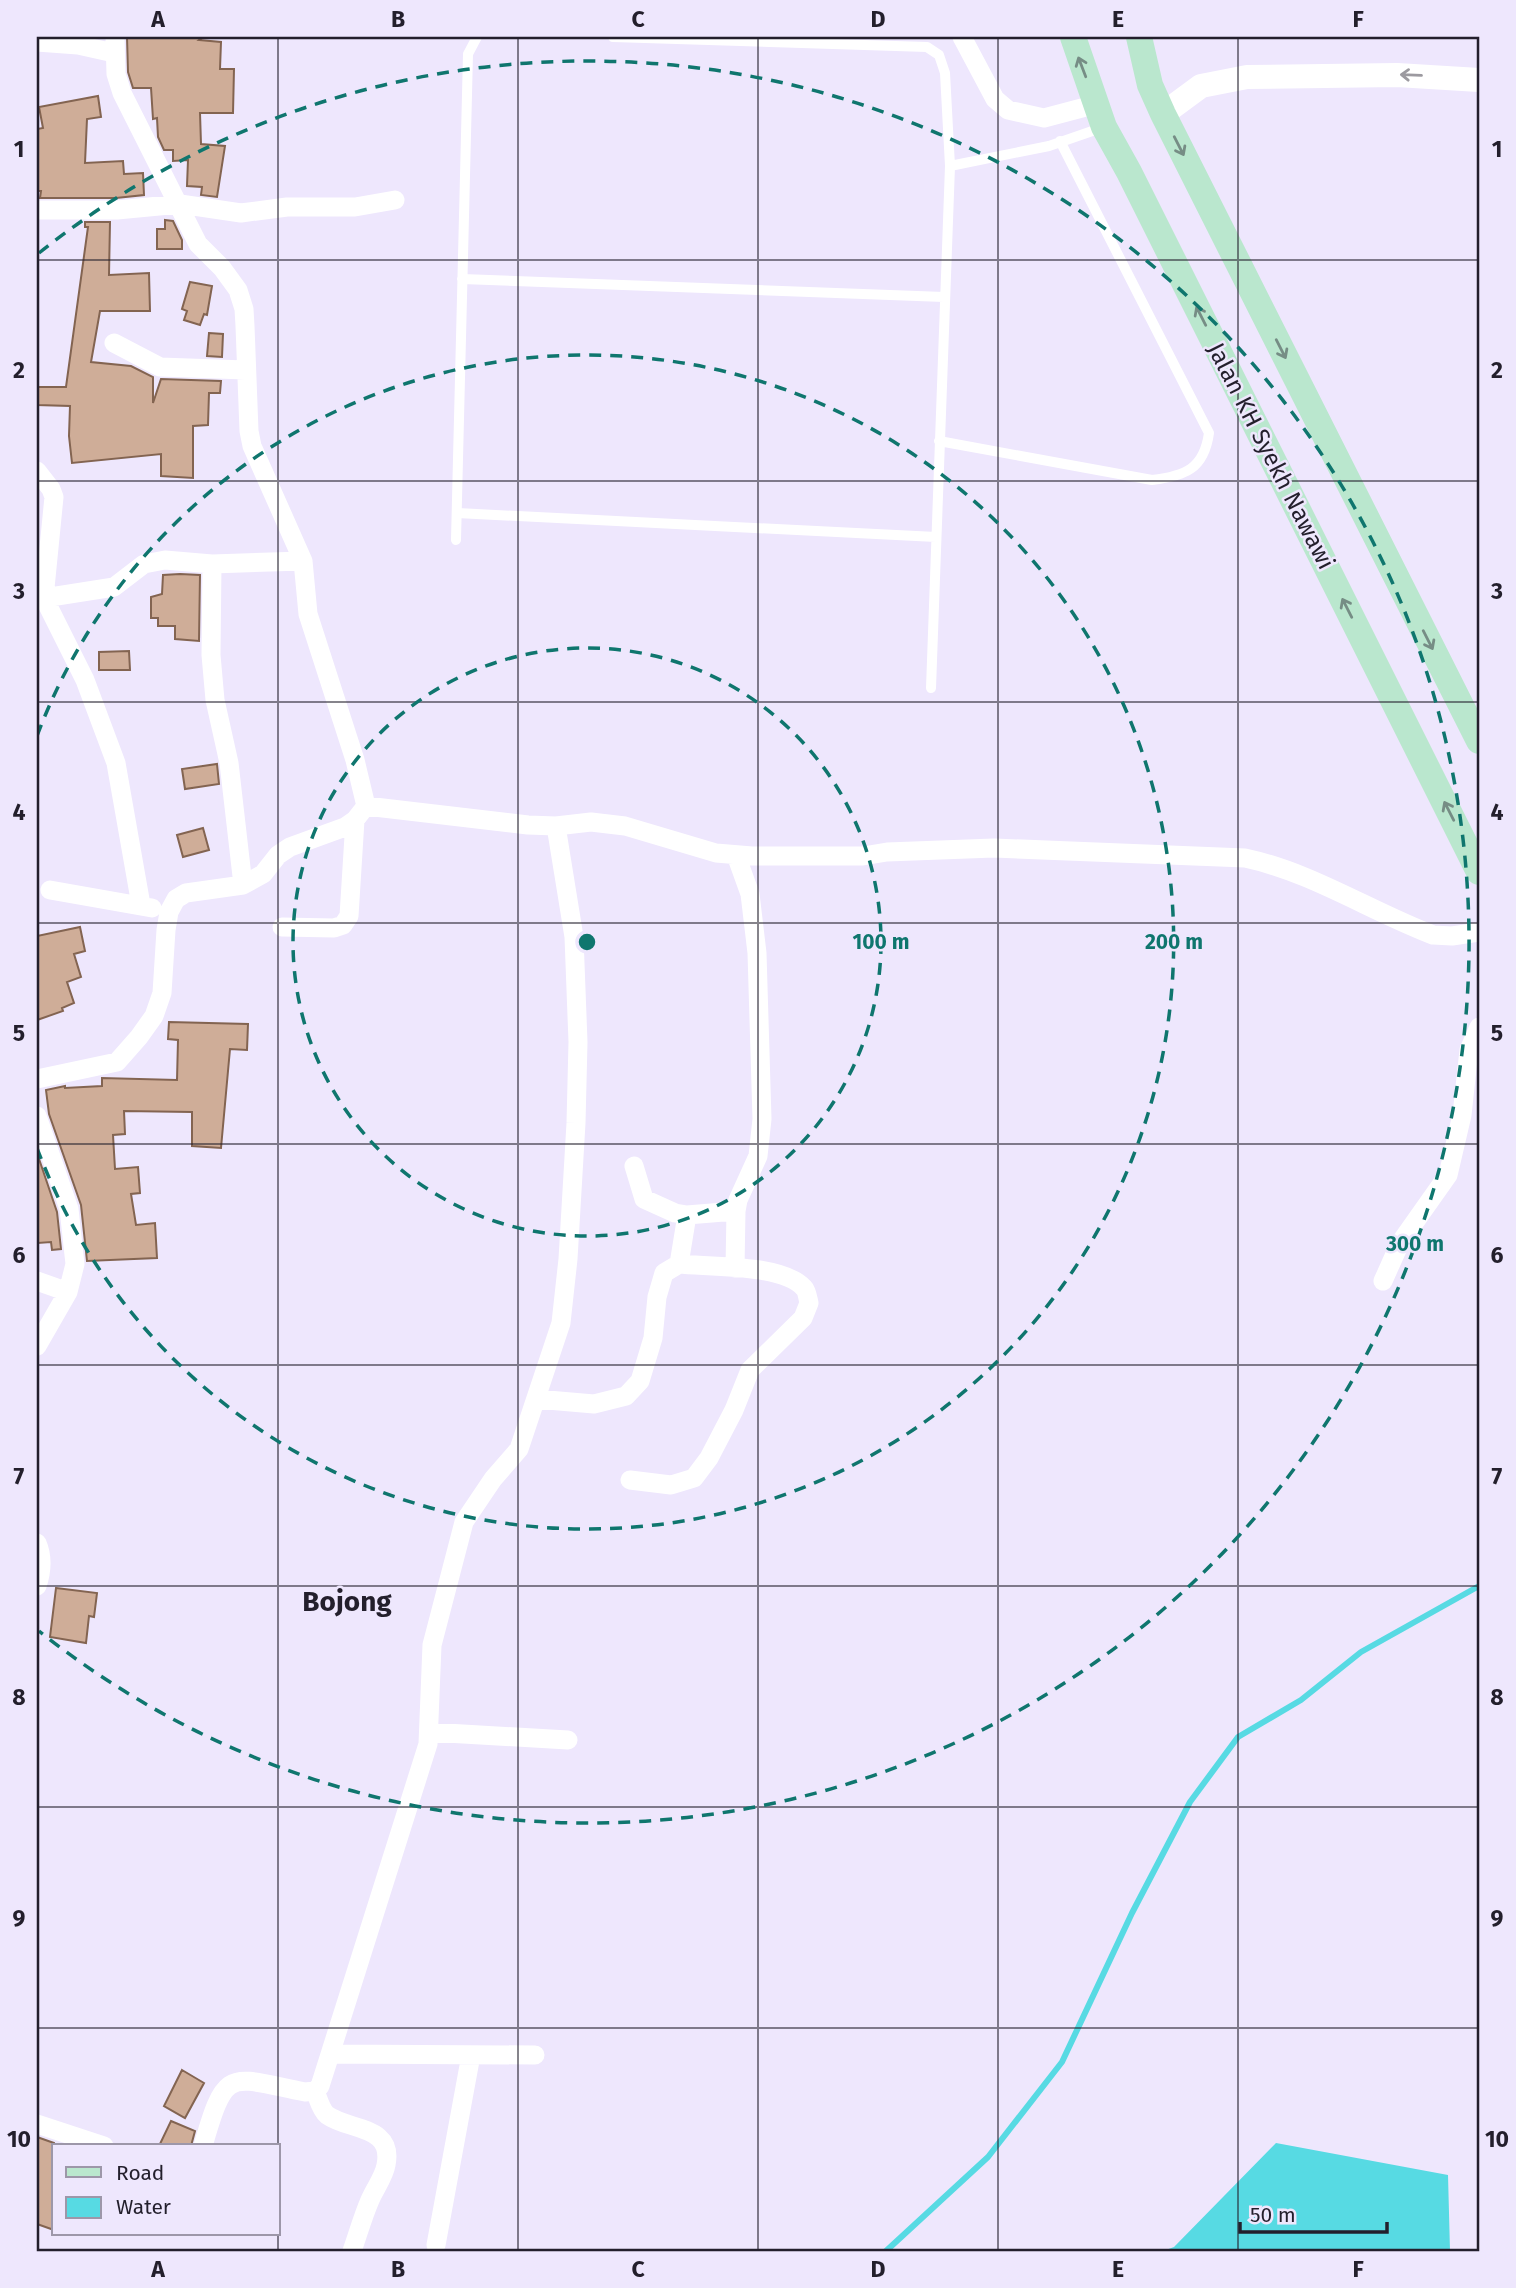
<svg xmlns="http://www.w3.org/2000/svg" width="1516" height="2288" viewBox="0 0 1516 2288" font-family="'Fira Sans',sans-serif">
  <style>
    .water { fill: #57dae3 }
    .lines { fill: none; stroke-linecap: round; stroke-linejoin: round }
    .stream { stroke: #57dae3; stroke-width: 6 }
    .building { fill: #cfad98; stroke: #836451; stroke-width: 2 }
    .service { stroke: #fff; stroke-width: 10 }
    .minor { stroke: #fff; stroke-width: 19 }
    .tertiary { stroke: #fff; stroke-width: 24 }
    .secondary { stroke: #bae7ce; stroke-width: 26 }
    .oneway { stroke: #768d85 }
    .oneway2 { stroke: #9c9aa0 }
    .grid { fill: none; stroke: #231f2c; stroke-width: 2; stroke-opacity: 0.55 }
    .ring { fill: none; stroke: #0f766e; stroke-width: 3.5; stroke-dasharray: 12 9 }
    .labels { text-anchor: middle; dominant-baseline: central; stroke-width: 5; stroke-linejoin: round; paint-order: stroke }
    .street-label { font-size: 24px; fill: #231f2c; stroke: #eee7fd }
    .quarter-label { font-size: 28px; font-weight: bold; fill: #231f2c; stroke: #eee7fd }
    .centre { fill: #0f766e; stroke: #eee7fd; stroke-width: 3.5 }
    .ring-label { font-size: 21px; text-anchor: middle; font-weight: bold; fill: #0f766e; stroke: #eee7fd; stroke-width: 5; stroke-linejoin: round; paint-order: stroke }
    .neatline { fill: none; stroke: #231f2c; stroke-width: 2.5 }
    .grid-label { font-size: 23px; text-anchor: middle; font-weight: bold; fill: #231f2c }
  </style>
  <rect width="100%" height="100%" fill="#eee7fd"/>
  <!-- water -->
  <path class="water" d="M1276 2143 1448 2175 1450 2251H1163L1174 2247Z"/>
  <g class="lines">
    <!-- stream -->
    <path class="stream" d="M886 2251 988 2157 1062 2062 1132 1913 1190 1802 1238 1737 1301 1700 1361 1652 1479 1586"/>
  </g>
  <!-- building -->
  <path class="building" d="M127 37H203L199 40 221 42 220 69H234L233 113H200L201 144 225 146 217 197 201 195 202 187 187 186 188 160 173 161V150H164L158 137 157 118 153 119 151 88H133L128 72Z
    M98 96 101 117 87 119 85 163 123 161 124 174 143 173 144 195 116 198H40L41 191H37V129L43 128 39 107Z
    M165 220 173 221 182 240V249H157V229H165Z
    M85 222H110L109 275 149 273 150 311H100L91 362 131 366 153 377V403L161 379 221 381 220 393H209L208 425 193 426V478L161 476V454L72 463 69 436 70 406 37 405V387H66L88 227H85Z
    M190 282 212 286 207 315 204 314 200 325 184 320 187 311 182 309Z
    M209 333 223 334 222 357 207 356Z
    M180 574 200 575 199 641 175 639V626H158V618H151V597L162 594 163 575Z
    M129 651 130 670H99V652Z
    M217 764 219 784 185 789 182 769Z
    M203 828 209 850 183 857 177 835Z
    M80 927 85 951 74 954 81 977 67 982 74 1003 62 1008 63 1011 37 1020V936Z
    M169 1022 248 1024 247 1050 230 1049 221 1148 192 1146V1112L124 1111 125 1134 113 1135 115 1169 138 1167 140 1193 131 1194 136 1225 155 1223 157 1258 87 1261 81 1205 49 1114 46 1090 65 1086V1088L102 1086V1078L177 1080 178 1040 168 1039Z
    M37 1153 57 1212 61 1249 52 1250 51 1242 38 1243Z
    M56 1588 97 1593 94 1617 89 1616 86 1643 50 1637Z
    M182 2070 204 2083 185 2118 164 2106Z
    M171 2121 195 2131 191 2146H159Z
    M37 2137 54 2143V2230L37 2224Z"/>
  <g class="lines">
    <!-- service -->
    <path class="service" d="M613 37 927 47 939 55 945 73 950 166 1049 146 1101 128
      M462 279 944 297
      M939 441 1152 480C1185 476 1204 469 1209 433L1060 141
      M457 513 936 537
      M456 540 468 54 477 37
      M931 688 950 166"/>
    <!-- minor -->
    <path class="minor" d="M962 37 995 99 1008 110 1044 118 1097 104
      M37 42 78 45 114 53
      M37 210H117L180 204 241 213 287 207H355L395 200
      M114 343 160 367 246 370
      M37 471 51 489 54 497 44 598 37 599
      M366 806 528 825 556 826 591 822 625 826 716 853 752 856H863L887 852 994 848 1245 858C1311 872 1370 911 1433 935L1452 936 1479 932
      M243 885 229 763 215 700 211 655 212 564 303 561
      M50 890 152 908
      M141 905 116 763 85 680 44 598 114 587 144 564 165 560 212 564
      M282 927 334 928 343 925 349 916 355 820
      M37 1079 117 1062 139 1037 154 1016 162 993 166 930 169 912 176 899 186 893 243 885 263 874 278 855 290 847 345 827 355 820 366 806 355 760 308 614 303 561 252 446 249 431 245 326 244 309 238 290 222 268 198 244 122 93 116 74 115 37
      M37 1116 69 1209 75 1264 68 1292 37 1346
      M634 1166 644 1199 675 1213 687 1215 736 1211
      M679 1264 687 1215
      M735 1268 736 1211 738 1200 758 1156 762 1119 757 953 750 894 736 855
      M37 1281 68 1292
      M1383 1281 1400 1243 1448 1175 1462 1115 1469 1050 1479 1027
      M536 1399 594 1404 626 1396 640 1381 653 1338 657 1297 664 1273 679 1264C710 1267 783 1264 804 1288 807 1291 808 1299 809 1303L803 1318 750 1370 734 1410 709 1458 694 1478 671 1485 630 1480
      M37 1543C43 1557 42 1571 37 1586
      M429 1732 568 1740
      M330 2054 535 2055
      M315 2091C318 2098 321 2110 327 2115 349 2131 394 2125 386 2165 384 2177 375 2188 370 2200 363 2216 358 2234 352 2251
      M37 2124 104 2146
      M203 2146C226 2065 229 2077 305 2092L315 2091 320 2086 428 1744 432 1645 464 1522 493 1479 519 1449 561 1323 568 1259 576 1123 578 1042 574 937 556 826
      M436 2245 471 2055"/>
    <!-- tertiary -->
    <path class="tertiary" d="M1163 114 1201 86 1247 77 1397 75 1479 80"/>
    <!-- secondary -->
    <path class="secondary" d="M1073 37 1104 127 1129 172 1479 872
      M1139 37 1150 85 1163 114 1479 741"/>
  </g>
  <!-- one-way arrows -->
  <defs><path id="oneway-shaft" d="M-6 0H5M1.5-3L5.5 0L1.5 3" fill="none" stroke-width="1.6" stroke-linecap="round" stroke-linejoin="round" transform="scale(1.75)"/></defs>
  <g class="oneway">
    <use href="#oneway-shaft" transform="translate(1082 67) rotate(-111)"/>
    <use href="#oneway-shaft" transform="translate(1179 146) rotate(63)"/>
    <use href="#oneway-shaft" transform="translate(1201 316) rotate(-117)"/>
    <use href="#oneway-shaft" transform="translate(1281 349) rotate(63)"/>
    <use href="#oneway-shaft" transform="translate(1347 608) rotate(-117)"/>
    <use href="#oneway-shaft" transform="translate(1428 640) rotate(63)"/>
    <use href="#oneway-shaft" transform="translate(1449 811) rotate(-117)"/>
  </g>
  <use class="oneway2" href="#oneway-shaft" transform="translate(1411 75) rotate(-178)"/>
  <!-- grid -->
  <path class="grid" d="M278 37V2251M518 37V2251M758 37V2251M998 37V2251M1238 37V2251M37 260H1479M37 481H1479M37 702H1479M37 923H1479M37 1144H1479M37 1365H1479M37 1586H1479M37 1807H1479M37 2028H1479"/>
  <!-- distance rings -->
  <g class="ring">
    <circle cx="587" cy="942" r="294"/>
    <path d="M37 736A587 587 0 1 1 37 1148"/>
    <path d="M39 253A881 881 0 1 1 39 1631"/>
  </g>
  <g class="labels">
    <!-- street labels -->
    <g class="street-label">
      <text transform="translate(1271 456) rotate(63)">Jalan KH Syekh Nawawi</text>
    </g>
    <!-- quarter labels -->
    <g class="quarter-label">
      <text x="347" y="1601">Bojong</text>
    </g>
  </g>
  <circle cx="587" cy="942" r="10" class="centre"/>
  <g class="ring-label">
    <text x="881" y="949">100 m</text>
    <text x="1174" y="949">200 m</text>
    <text x="1415" y="1251">300 m</text>
  </g>
  <!-- border -->
  <rect width="1516" height="2288" fill="none" stroke="#eee7fd" stroke-width="77"/>
  <!-- legend -->
  <rect x="52" y="2144" width="228" height="91" fill="#eee7fd" stroke="#9d97a9" stroke-width="2"/>
  <rect x="66" y="2167" width="35" height="10" fill="#bae7ce" stroke="#9d97a9" stroke-width="2"/>
  <text x="116" y="2180" font-size="21" fill="#231f2c">Road</text>
  <rect x="66" y="2197" width="35" height="21" fill="#57dae3" stroke="#9d97a9" stroke-width="2"/>
  <text x="116" y="2214" font-size="21" fill="#231f2c">Water</text>
  <!-- scale -->
  <path d="M1240 2222v10h147v-10" fill="none" stroke="#231f2c" stroke-width="3.5"/>
  <text x="1250" y="2222" font-size="21" fill="#231f2c" stroke="#eee7fd" stroke-width="5" paint-order="stroke">50 m</text>
  <rect x="38" y="38" width="1440" height="2212" class="neatline"/>
  <g class="grid-label">
    <text x="158" y="27">A</text>
    <text x="398" y="27">B</text>
    <text x="638" y="27">C</text>
    <text x="878" y="27">D</text>
    <text x="1118" y="27">E</text>
    <text x="1358" y="27">F</text>
    <text x="19" y="157">1</text>
    <text x="1497" y="157">1</text>
    <text x="19" y="378">2</text>
    <text x="1497" y="378">2</text>
    <text x="19" y="599">3</text>
    <text x="1497" y="599">3</text>
    <text x="19" y="820">4</text>
    <text x="1497" y="820">4</text>
    <text x="19" y="1041">5</text>
    <text x="1497" y="1041">5</text>
    <text x="19" y="1263">6</text>
    <text x="1497" y="1263">6</text>
    <text x="19" y="1484">7</text>
    <text x="1497" y="1484">7</text>
    <text x="19" y="1705">8</text>
    <text x="1497" y="1705">8</text>
    <text x="19" y="1926">9</text>
    <text x="1497" y="1926">9</text>
    <text x="19" y="2147">10</text>
    <text x="1497" y="2147">10</text>
    <text x="158" y="2277">A</text>
    <text x="398" y="2277">B</text>
    <text x="638" y="2277">C</text>
    <text x="878" y="2277">D</text>
    <text x="1118" y="2277">E</text>
    <text x="1358" y="2277">F</text>
  </g>
</svg>
